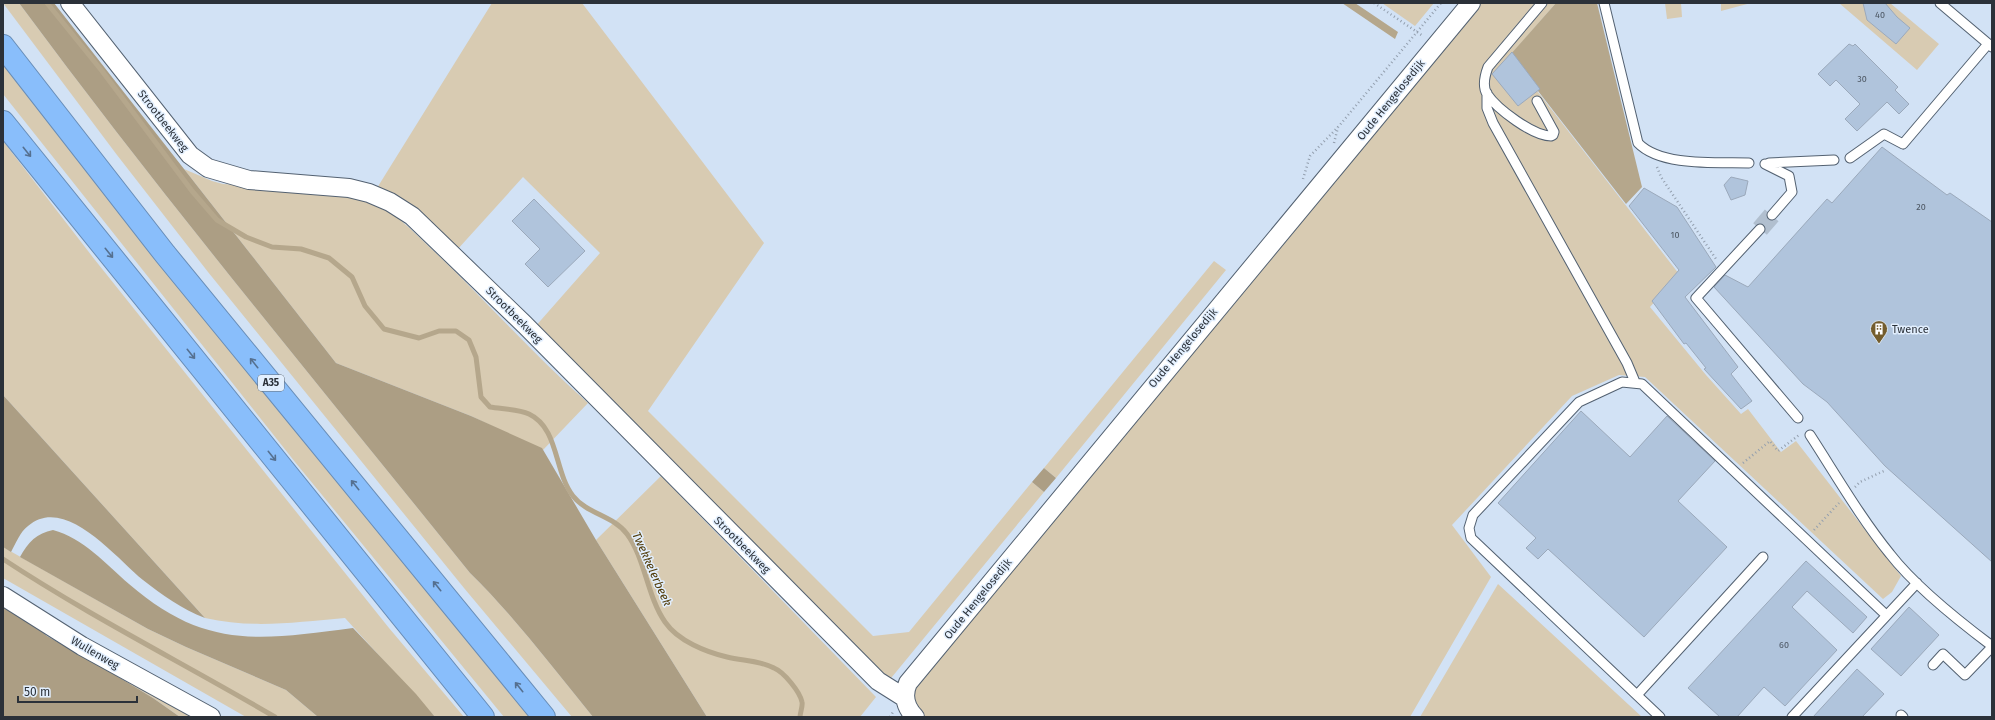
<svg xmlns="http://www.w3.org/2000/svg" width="1995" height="720" viewBox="0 0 1995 720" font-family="'Fira Sans',sans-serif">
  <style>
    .green { fill: #d8cbb2 }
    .forest { fill: #ac9e84 }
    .water { fill: #b5a78c }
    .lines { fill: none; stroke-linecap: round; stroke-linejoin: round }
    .stream { stroke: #b5a78c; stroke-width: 5 }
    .building { fill: #b0c4dc; stroke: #9ba9bb }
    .street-tunnel { stroke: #b1bfcf; stroke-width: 18; stroke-dasharray: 18 9; stroke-linecap: butt }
    .lane-casing { stroke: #536171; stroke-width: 11 }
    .street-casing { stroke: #536171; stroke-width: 20 }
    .highway-casing { stroke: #688db7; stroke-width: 24 }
    .path { stroke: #939fae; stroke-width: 2.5; stroke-dasharray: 1 3; stroke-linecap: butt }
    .lane { stroke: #fff; stroke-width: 9 }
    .street { stroke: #fff; stroke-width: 18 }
    .highway { stroke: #89befb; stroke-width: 22 }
    .oneway { stroke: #557090 }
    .labels { text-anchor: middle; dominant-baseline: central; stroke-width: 3; stroke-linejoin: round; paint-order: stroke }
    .number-label { font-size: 9px; fill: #4c5662 }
    .shield { fill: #e2effe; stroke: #626a74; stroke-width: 1 }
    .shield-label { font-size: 10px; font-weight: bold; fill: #2b3139 }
    .street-label { font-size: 11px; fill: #2b3139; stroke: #e2effe }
    .poi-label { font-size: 11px; fill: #2b3139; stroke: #e2effe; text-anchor: start }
    .water-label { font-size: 12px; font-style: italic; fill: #523c09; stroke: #e2effe }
  </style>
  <rect width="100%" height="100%" fill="#d2e2f5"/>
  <!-- green -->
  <path class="green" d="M3 3H19C163 198 318 384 470 573 515 617 553 668 593 717H572L464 588 208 272 117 155Z
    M492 3H582L764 243 648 411 873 636 909 632 1032 482 1044 492 887 683 534 328 600 253 523 177 457 250 377 188Z
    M1382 3H1434L1415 26Z
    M1476 3H1556L1510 56 1679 274 1650 307 1706 375 1741 414 1748 409 1781 452 1796 441 1901 576 1892 592 1883 599 1645 377 1619 375 1572 396 1452 525 1491 577 1410 717H925C915 707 912 698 914 684Z
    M1665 3H1681L1682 17 1667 19Z
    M1721 3H1751L1721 11Z
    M1839 3H1890L1939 44 1917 70Z
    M3 54 413 575 532 717H504L295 462 3 94Z
    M3 141 95 260 389 628 464 717H435L345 618C297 622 253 629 205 618L3 395Z
    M184 169 212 181 223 184C272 187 323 186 370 202 396 211 417 236 437 254 488 303 535 356 588 403L543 450 471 416 336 363Z
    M1214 261 1226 270 1056 478 1044 468Z
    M661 476 876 697 860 717H707L596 540Z
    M3 547 148 629 186 647 286 690 318 717H246L3 578Z
    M1498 584 1642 717H1420Z
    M102 667 209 717H180L153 698Z"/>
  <!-- forest -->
  <path class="forest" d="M19 3H54L336 363 471 416 542 448 596 540 707 717H593C553 668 515 617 470 573 318 384 163 198 19 3Z
    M3 395 205 618C182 609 162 595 143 580 116 558 65 494 28 526 20 532 16 543 11 552L3 547Z
    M1044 468 1056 478 1044 492 1032 482Z
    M53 530C83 538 106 564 129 584 205 650 260 640 353 628L416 694 435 717H318L286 690 186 647 148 629 20 557C28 542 37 533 53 530Z
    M3 600 47 636 102 667 153 698 180 717H3Z"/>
  <!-- water -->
  <path class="water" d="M1342 3H1355L1398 32 1395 39Z
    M1556 3H1597L1642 187 1626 204 1510 55Z"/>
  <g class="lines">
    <!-- stream -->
    <path class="stream" d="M47 3 102 71 192 191 217 220 246 237 272 247 301 249 329 258 352 277 365 306 384 329 419 338 439 331H456L469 340 476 357 481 397 490 407C501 409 518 409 529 414 559 428 554 472 573 496 587 514 614 516 627 534 645 558 647 596 665 622 678 641 706 652 727 657 743 661 759 660 774 668 784 672 800 692 802 702 803 706 800 713 800 717
      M3 559C91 617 185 664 275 717"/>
  </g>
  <!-- building -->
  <path class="building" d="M1863 3H1885L1897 17 1910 28 1896 44 1867 20Z
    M1849 44 1853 46 1855 44 1898 87 1895 90 1909 104 1899 114 1887 102 1857 131 1845 119 1860 104 1836 80 1830 86 1818 74Z
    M1512 52 1540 89 1518 106 1492 74Z
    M1882 147 1947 195 1950 193 1992 222V562L1885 466 1827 402 1803 384 1714 287 1725 275 1748 287 1827 199 1832 203Z
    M1731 177 1748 181 1745 195 1731 200 1724 185Z
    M1644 188 1677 207 1716 267 1685 297 1738 367 1731 374 1752 401 1741 409 1704 369 1706 368 1686 343 1684 344 1652 301 1679 270 1629 206Z
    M534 199 585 251 548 287 525 264 540 249 512 221Z
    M1581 411 1630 457 1667 416 1715 461 1678 501 1727 547 1644 637 1548 549 1538 559 1526 548 1536 538 1498 503Z
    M1806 561 1867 617 1853 633 1807 591 1792 607 1837 650 1785 706 1764 687 1737 717H1720L1688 688Z
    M1909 607 1939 635 1901 676 1871 649Z
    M1857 669 1884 694 1862 717H1813Z"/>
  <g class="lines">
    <!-- street-tunnel -->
    <path class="street-tunnel" d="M1760 229 1772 215"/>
    <!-- lane casing -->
    <g class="lane-casing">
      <path id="lane" d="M1604 3 1638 143C1661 167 1718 162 1749 163
        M1940 3 1992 47
        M1487 93V108L1493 123 1627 363 1635 382
        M1537 101 1554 132 1553 135 1551 136C1533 136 1497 109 1487 94 1482 86 1485 75 1488 67L1542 3
        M1850 158 1884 134 1903 144 1988 44
        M1769 163 1834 160
        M1765 164 1789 176 1792 192 1772 215
        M1760 229 1696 298 1798 418
        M1810 435C1836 475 1860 517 1890 554 1914 585 1960 622 1992 646
        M1933 665 1943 654 1965 675 1992 647
        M1637 695 1763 557
        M1901 715 1903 717
        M1660 717 1471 538 1469 528 1473 515 1579 402 1622 382 1642 384 1886 615
        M1792 717 1917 583"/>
    </g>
    <!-- street casing -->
    <g class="street-casing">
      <path id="street" d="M70 3 190 155 208 168 249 180 349 188 369 193 390 202 412 216 525 325 878 681 905 698
        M3 596 82 646 211 717
        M915 717C906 708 902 696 908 683L1471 3"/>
    </g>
    <!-- highway casing -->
    <g class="highway-casing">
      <path id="highway" d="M3 46 165 254 544 717
        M3 122 483 717"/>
    </g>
    <!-- path -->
    <path class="path" d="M1374 3 1423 36
      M1334 143 1338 127
      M1657 167 1661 177 1716 259
      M1303 179 1310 156 1339 126 1441 3
      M1743 463 1770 441 1778 451 1799 435
      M1855 487 1860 482 1886 470
      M1814 530 1839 503
      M890 717 893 712"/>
    <!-- lane -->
    <use href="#lane" class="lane"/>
    <!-- street -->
    <use href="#street" class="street"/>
    <!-- highway -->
    <use href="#highway" class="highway"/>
  </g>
  <!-- one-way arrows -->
  <defs><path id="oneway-shaft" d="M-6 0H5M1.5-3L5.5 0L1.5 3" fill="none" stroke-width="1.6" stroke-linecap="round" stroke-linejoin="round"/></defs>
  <g class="oneway">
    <use href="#oneway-shaft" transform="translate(27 152) rotate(51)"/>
    <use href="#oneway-shaft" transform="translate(109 253) rotate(51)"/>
    <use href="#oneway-shaft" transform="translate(191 354) rotate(51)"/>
    <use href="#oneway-shaft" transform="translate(254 363) rotate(-129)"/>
    <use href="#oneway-shaft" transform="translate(272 456) rotate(51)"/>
    <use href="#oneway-shaft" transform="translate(355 485) rotate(-129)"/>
    <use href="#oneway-shaft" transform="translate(437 586) rotate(-129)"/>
    <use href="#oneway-shaft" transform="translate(519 687) rotate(-129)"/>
  </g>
  <!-- icons -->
  <defs>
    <g id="building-pin" transform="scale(0.9)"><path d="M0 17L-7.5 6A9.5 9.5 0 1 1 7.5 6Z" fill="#745d2d" stroke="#e2effe"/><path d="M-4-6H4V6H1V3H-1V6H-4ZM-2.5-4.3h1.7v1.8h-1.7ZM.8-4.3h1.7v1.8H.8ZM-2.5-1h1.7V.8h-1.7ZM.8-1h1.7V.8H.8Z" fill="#fff"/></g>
  </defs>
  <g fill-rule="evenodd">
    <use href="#building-pin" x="1879" y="329"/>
  </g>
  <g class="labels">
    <!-- number labels -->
    <g class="number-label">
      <text x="1880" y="15">40</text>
      <text x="1862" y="79">30</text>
      <text x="1921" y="207">20</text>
      <text x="1675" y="235">10</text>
      <text x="1784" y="645">60</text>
    </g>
    <!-- shield labels -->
    <rect class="shield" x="258" y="375" width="26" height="16" rx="3"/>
    <g class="shield-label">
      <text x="271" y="383">A35</text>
    </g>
    <!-- street labels -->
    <g class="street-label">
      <text transform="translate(1391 100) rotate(-51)">Oude Hengelosedijk</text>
      <text transform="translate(163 121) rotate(52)">Strootbeekweg</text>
      <text transform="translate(514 315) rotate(45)">Strootbeekweg</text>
      <text transform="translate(1183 348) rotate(-50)">Oude Hengelosedijk</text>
      <text transform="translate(742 545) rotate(45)">Strootbeekweg</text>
      <text transform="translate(978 599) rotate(-51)">Oude Hengelosedijk</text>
      <text transform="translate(95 653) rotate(30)">Wullenweg</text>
    </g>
    <!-- poi labels -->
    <g class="poi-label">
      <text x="1892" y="329">Twence</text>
    </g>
    <!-- water labels -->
    <g class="water-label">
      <text transform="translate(652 569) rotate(66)">Twekkelerbeek</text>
    </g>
  </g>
  <!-- border -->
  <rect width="1995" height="720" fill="none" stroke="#2b3139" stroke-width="8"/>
  <!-- scale -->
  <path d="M18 696v6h119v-6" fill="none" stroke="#2b3139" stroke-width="2"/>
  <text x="24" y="696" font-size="12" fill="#2b3139" stroke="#e2effe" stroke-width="3" paint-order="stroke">50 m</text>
</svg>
